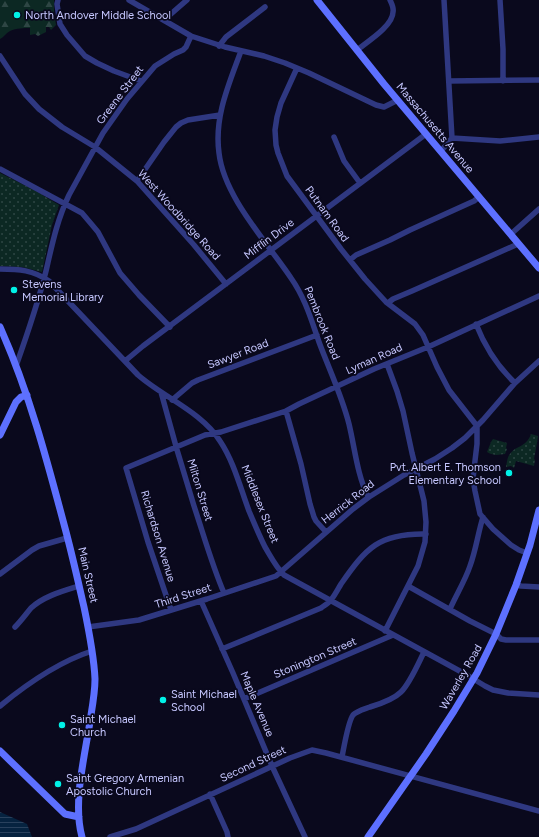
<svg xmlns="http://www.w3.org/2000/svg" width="539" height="837" viewBox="0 0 539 837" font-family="Figtree,sans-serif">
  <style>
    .forest { fill: url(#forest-firs) }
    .park { fill: url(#park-dots) }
    .water { fill: url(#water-rules) }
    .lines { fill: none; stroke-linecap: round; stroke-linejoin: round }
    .street { stroke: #2f3881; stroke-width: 5.5 }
    .secondary { stroke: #5d70ff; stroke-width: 7 }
    .poi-dot { fill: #00f1e7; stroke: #0a091d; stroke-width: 1.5 }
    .labels { text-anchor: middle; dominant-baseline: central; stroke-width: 3.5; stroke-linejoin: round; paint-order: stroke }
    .poi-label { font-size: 11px; fill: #c6c7ff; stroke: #0a091d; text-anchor: start }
    .street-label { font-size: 11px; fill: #c6c7ff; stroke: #0a091d }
  </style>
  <defs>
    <pattern id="forest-firs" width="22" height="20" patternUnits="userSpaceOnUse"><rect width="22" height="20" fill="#0c2823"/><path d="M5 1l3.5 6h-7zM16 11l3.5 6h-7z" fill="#2e4644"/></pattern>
    <pattern id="park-dots" width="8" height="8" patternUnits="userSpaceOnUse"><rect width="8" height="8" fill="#0c2823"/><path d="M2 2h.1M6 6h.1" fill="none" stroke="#2e4644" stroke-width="1.8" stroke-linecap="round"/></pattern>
    <pattern id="water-rules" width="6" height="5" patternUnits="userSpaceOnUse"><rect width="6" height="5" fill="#062340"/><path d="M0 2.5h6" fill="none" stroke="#29415d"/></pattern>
  </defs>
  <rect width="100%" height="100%" fill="#0a091d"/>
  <!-- forest -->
  <path class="forest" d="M0 0H54V12L56 25 51 30 49 27H46V32L38 36 35 34 30 35V28C24 28 16 28 10 31 6 33 4 37 0 39Z"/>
  <!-- park -->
  <path class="park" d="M0 173 34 190 59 205 52 225 42 272 22 267 0 266Z
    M531 434 538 436V437L534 459 535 460 534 466 516 461 514 468 511 466 506 467C507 463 507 457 510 454 516 445 526 448 531 434Z
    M493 439 507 443 506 448 507 449 505 454C498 455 494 456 487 452L491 442Z"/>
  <!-- water -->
  <path class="water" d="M0 812 27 824 32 837H0Z"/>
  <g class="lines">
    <!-- street -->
    <path class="street" d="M58 0 57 4 60 24 67 35 85 56 97 63 114 71 141 81
      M129 0 191 36
      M444 0 452 138
      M500 0 503 49V81
      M164 20 187 0
      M219 46 226 37 265 7
      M357 50C367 42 393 26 393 12 394 8 392 4 390 0
      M241 51C229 84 214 117 219 153 224 197 267 242 291 278 305 298 311 319 319 342 329 369 342 396 349 424 355 449 357 474 368 497
      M0 56 25 94 39 109 62 127 95 147 137 181 194 245 226 284
      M297 68 281 103 277 117 275 130 276 145 278 153 287 176 341 249 365 279 386 302 415 324 423 335 437 367 449 390 477 426V444L474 469 473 479 475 491 480 514 493 529 511 545 519 550 527 553
      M449 81 539 80
      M334 137 344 161 360 183
      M452 138 500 141 539 137
      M441 151 452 138
      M0 169 82 213 93 226 98 232 120 273 139 295 170 327
      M137 181 164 142 176 127 181 123 188 120 220 115
      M511 234 539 209
      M350 260 356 255 390 240 410 230 474 201 479 197
      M0 269C19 269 33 270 49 281L138 375C163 397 202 412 220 441 234 462 240 487 249 511 254 523 259 535 265 547 271 557 276 567 284 575L467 675 485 686 493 690 508 693 539 695
      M388 303 393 299 412 291 518 244
      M476 324C485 347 497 366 515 383
      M125 361 143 346 426 134
      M16 366C27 335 38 303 46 271 52 245 57 220 69 195L103 133 127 99 155 66 174 54 183 50 186 47 191 36 225 47 264 56 285 63 309 73 376 105 384 107 398 100
      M161 392C171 430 182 468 194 506 204 536 212 565 224 593
      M172 400 192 383 198 380 317 335
      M286 411 301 464 310 504 314 517 316 521 326 532
      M0 574 32 550 39 546 67 538
      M516 585 521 586 539 587
      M408 586 470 621 496 634 501 639 506 640H539
      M201 601 233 673 272 766 305 837
      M450 609C456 595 465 581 470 566 476 550 478 533 483 517
      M171 610 148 542 126 468 205 435 221 432 286 411 299 404 374 369 428 347 539 296
      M15 627C21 621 26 614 31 608 44 596 63 591 79 586
      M88 627 139 620 207 599 276 576 353 509 369 497 404 475 435 459 452 448 465 438 483 420 515 383 539 361
      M385 631 418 566 425 542 426 522 424 501 412 453 403 411 397 391 387 364
      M222 649 321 608C325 605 329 603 331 600 335 595 338 589 341 584 366 548 379 533 426 534
      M244 699 393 635
      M0 706C28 683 58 662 92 651
      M342 757C344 747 348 722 353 715 357 711 365 709 370 707 380 704 393 700 401 692 410 683 418 664 424 652
      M210 794 227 832 228 837
      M110 837 136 829 290 758 312 750 326 753 539 811"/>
    <!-- secondary -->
    <path class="secondary" d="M317 0 384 84 539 268
      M0 327C29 392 47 460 65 528 72 554 78 581 84 607 89 631 94 655 95 679 95 691 93 703 91 715 86 752 72 801 82 837
      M0 435 16 402 21 397 27 395
      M0 751 65 814 79 817
      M368 837 426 754 454 711 477 673 496 634 516 585 530 545 539 510"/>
  </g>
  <!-- markers -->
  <g class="poi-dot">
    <circle cx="17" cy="15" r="4"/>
    <circle cx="14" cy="290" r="4"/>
    <circle cx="509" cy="473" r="4"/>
    <circle cx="163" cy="700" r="4"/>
    <circle cx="62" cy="725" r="4"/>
    <circle cx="58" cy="784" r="4"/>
  </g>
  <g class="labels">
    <!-- poi labels -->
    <g class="poi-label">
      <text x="25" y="15">North Andover Middle School</text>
      <text x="22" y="284">Stevens<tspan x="22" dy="13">Memorial Library</tspan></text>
      <text x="501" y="467" text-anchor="end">Pvt. Albert E. Thomson<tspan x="501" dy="13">Elementary School</tspan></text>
      <text x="171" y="694">Saint Michael<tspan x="171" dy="13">School</tspan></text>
      <text x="70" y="719">Saint Michael<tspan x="70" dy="13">Church</tspan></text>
      <text x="66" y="778">Saint Gregory Armenian<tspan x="66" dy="13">Apostolic Church</tspan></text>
    </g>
    <!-- street labels -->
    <g class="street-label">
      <text transform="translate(120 95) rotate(-53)">Greene Street</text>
      <text transform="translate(435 128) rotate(50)">Massachusetts Avenue</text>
      <text transform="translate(327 214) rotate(54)">Putnam Road</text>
      <text transform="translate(179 215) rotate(48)">West Woodbridge Road</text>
      <text transform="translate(269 239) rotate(-37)">Mifflin Drive</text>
      <text transform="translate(322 323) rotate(68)">Pembrook Road</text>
      <text transform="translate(238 354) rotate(-21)">Sawyer Road</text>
      <text transform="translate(374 359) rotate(-24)">Lyman Road</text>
      <text transform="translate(200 490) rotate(73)">Milton Street</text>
      <text transform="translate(348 502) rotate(-38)">Herrick Road</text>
      <text transform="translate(260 504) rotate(68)">Middlesex Street</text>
      <text transform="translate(158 536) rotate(73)">Richardson Avenue</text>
      <text transform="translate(88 575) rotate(77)">Main Street</text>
      <text transform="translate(183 596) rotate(-18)">Third Street</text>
      <text transform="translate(315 658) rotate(-23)">Stonington Street</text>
      <text transform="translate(461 677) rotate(-60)">Waverley Road</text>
      <text transform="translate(257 704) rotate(67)">Maple Avenue</text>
      <text transform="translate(253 764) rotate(-25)">Second Street</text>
    </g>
  </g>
</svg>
